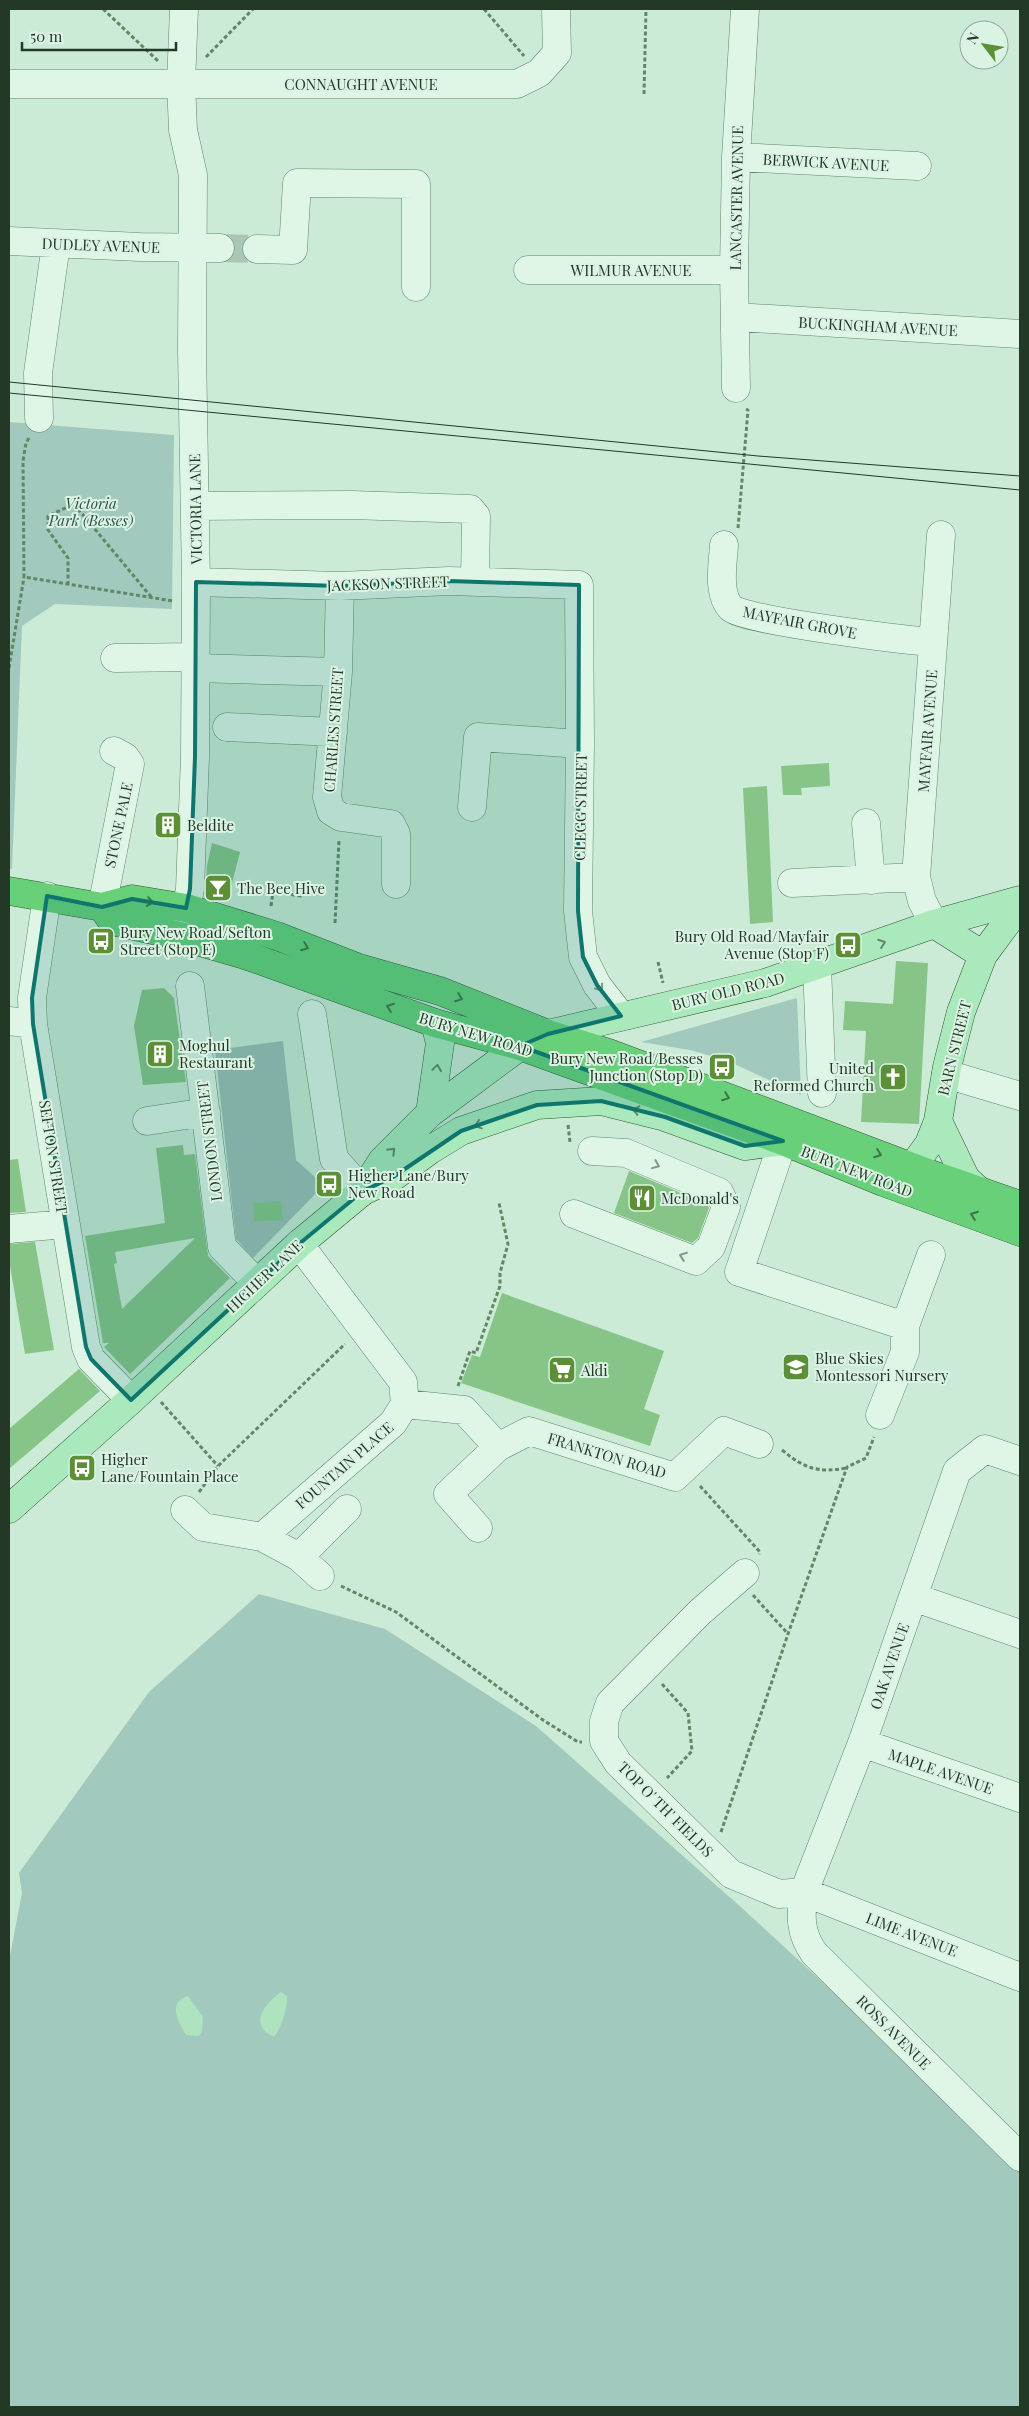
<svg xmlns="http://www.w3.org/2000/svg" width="1029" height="2416" viewBox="0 0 1029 2416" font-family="'Playfair Display',serif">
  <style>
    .green { fill: #a1c9bd }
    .sand { fill: #ade4bf }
    .cemetery { fill: #9fbfb6 }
    .building { fill: #86c587; fill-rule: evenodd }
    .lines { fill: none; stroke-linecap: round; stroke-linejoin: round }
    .minor-tunnel { stroke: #aac7b3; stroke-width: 28; stroke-dasharray: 28 14; stroke-linecap: butt }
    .minor-casing { stroke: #618766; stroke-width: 29 }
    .major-casing { stroke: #355637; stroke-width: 29 }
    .highway-casing { stroke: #355637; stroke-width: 29 }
    .path { stroke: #618766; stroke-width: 3; stroke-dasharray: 4 2.5; stroke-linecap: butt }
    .minor { stroke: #dff6e6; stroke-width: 28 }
    .major { stroke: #a9e9bb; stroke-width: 28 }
    .highway { stroke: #67d078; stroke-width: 28 }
    .tram { stroke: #233925; stroke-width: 1 }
    .oneway { stroke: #3e7546 }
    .oneway2 { stroke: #5f8868 }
    .oneway3 { stroke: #819886 }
    .marked { fill: #0f766e; fill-opacity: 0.2; stroke: #0f766e; stroke-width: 4; stroke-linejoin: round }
    .labels { text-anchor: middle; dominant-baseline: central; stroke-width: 4; stroke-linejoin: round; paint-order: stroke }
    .street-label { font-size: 15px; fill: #233925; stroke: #dbf3e3 }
    .park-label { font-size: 15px; font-style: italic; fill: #2c544e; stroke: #dbf3e3 }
    .poi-label { font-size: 15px; fill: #233925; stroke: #dbf3e3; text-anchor: start }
  </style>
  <rect width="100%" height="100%" fill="#ccebd6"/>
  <!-- green -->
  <path class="green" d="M9 422 174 435 172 609 55 604 22 626 12 869H9Z
    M797 998 801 1095 728 1061 690 1050 641 1042Z
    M259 1594 385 1629 536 1726 743 1909 929 2080 1020 2168V2407H9V1961L22 1893 19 1873 149 1692Z"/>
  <!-- sand -->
  <path class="sand" d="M281 1992 287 1996C288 2008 281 2028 274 2037 248 2025 264 2004 281 1992Z
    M188 1996 203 2017 202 2031 199 2036 186 2035C178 2022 167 2002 188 1996Z"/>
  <!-- cemetery -->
  <path class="cemetery" d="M283 1041 296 1160 324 1185 253 1258 236 1239 215 1050Z"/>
  <!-- building -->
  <path class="building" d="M829 763 830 786 801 788 802 795H783L781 766Z
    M767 786 773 922 750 924 743 788Z
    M212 843 240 852 229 895 206 887 207 866Z
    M896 961 928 963 919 1124 861 1122 866 1031 843 1030 845 1001 893 1004Z
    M164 988 174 998 186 1082 143 1085 134 1026 142 990Z
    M183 1145 184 1155 195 1154 208 1256 230 1278 130 1374 104 1347 109 1343H103L85 1236 165 1223 156 1148ZM195 1238 125 1306 122 1309 114 1264 117 1263 115 1252Z
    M18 1159 26 1212 9 1213V1160Z
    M629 1171 707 1204 709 1208 698 1238 692 1243 614 1213Z
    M281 1201 283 1220 254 1222 253 1203Z
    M35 1242 54 1350 25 1354 9 1260V1244Z
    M502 1293 664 1351 644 1409 660 1415 650 1446 461 1383 472 1355 480 1357Z
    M79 1369 100 1391 9 1469V1429Z"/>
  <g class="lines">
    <!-- minor-tunnel -->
    <path class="minor-tunnel" d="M220 248 257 249"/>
    <!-- minor casing -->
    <g class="minor-casing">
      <path id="minor" d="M9 84H517L539 73 557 53 556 9
        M736 157 917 166
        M9 241 140 247 220 248
        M257 249 293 250 297 183 416 184V287
        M528 270H734
        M736 317 1020 334
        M736 388 734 270 736 157 745 9
        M39 418 38 373 56 244
        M195 506 352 505 470 509 476 516 475 582
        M724 545C723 563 717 594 731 608 745 621 906 640 933 642
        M196 582 340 586 449 581 579 585 580 744 578 911 583 957 597 985 621 1016
        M340 586 338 672 327 797 331 811 341 817 391 824 396 834V884
        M115 658 195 657
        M195 668 338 672
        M227 727 333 732
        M472 807 478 737 580 744
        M866 823 871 880
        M792 883 916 877
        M47 896 32 998 33 1024 86 1347 91 1359 131 1400
        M102 907 130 764 125 757 114 751
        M934 924 922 901 916 877 941 535
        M181 932 190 889 195 757 196 582 192 350 193 175 183 130 181 83 184 9
        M817 966 822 1093
        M190 986 222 1247 257 1283
        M312 1014 334 1159 363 1191
        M9 1021 33 1024
        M946 1074 1020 1096
        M147 1121 206 1112
        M783 1141 739 1272 905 1326V1352L880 1415
        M574 1214 696 1261 711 1247 726 1207 719 1192 626 1153 592 1151
        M9 1229 65 1224
        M905 1326 931 1255
        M405 1404 464 1410 498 1447 448 1494 478 1528
        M498 1447 529 1431 675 1477 724 1431 759 1444
        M1020 1461 985 1449 957 1471 862 1743 804 1892C800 1916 800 1933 814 1953L1020 2157
        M185 1510 203 1527 262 1537 393 1423 405 1404 403 1382 299 1244
        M262 1537 299 1557 320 1576
        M299 1557 347 1509
        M745 1573 700 1612 610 1703 604 1721V1741L618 1763 731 1874 779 1894 804 1892 1020 1977
        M913 1597 1020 1634
        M862 1743 1020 1798"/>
    </g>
    <!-- major casing -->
    <g class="major-casing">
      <path id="major" d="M934 924 983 955
        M430 1113 440 1043 435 1023
        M938 1121 966 1179 979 1191
        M894 1179 912 1167 929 1144 938 1121 947 1067 961 1012 983 955 1020 905
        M363 1191 393 1177 430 1150 461 1131 537 1105 601 1101 665 1117 745 1146 783 1141
        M9 1509 131 1400 299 1244 363 1191 382 1161 430 1113 520 1046 548 1034 765 983 934 924 1020 900"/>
    </g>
    <!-- highway casing -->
    <g class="highway-casing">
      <path id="highway" d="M9 891 102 907 132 899 186 908 277 936 359 968 440 991 548 1034 609 1053 936 1176 1020 1205
        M102 907 112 921 180 936 245 955 435 1023 520 1046 783 1141 883 1182 1020 1232"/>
    </g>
    <!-- path -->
    <path class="path" d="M103 9 158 61
      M484 9 524 56
      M206 57 253 9
      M644 94 646 9
      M29 438 26 443 23 461 24 577 173 601
      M738 528 748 410 746 409
      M68 585V558L48 530V516L74 504 152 598
      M9 668 24 577
      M271 906 273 892 302 896
      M335 923 339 840
      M658 962 663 983
      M568 1125 570 1142
      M458 1386 470 1351 476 1353 500 1286V1273L508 1244 499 1203
      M161 1402 218 1466
      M782 1450C805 1469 818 1473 847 1468
      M700 1486 760 1552 759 1554
      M199 1492 218 1466 345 1344
      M341 1586 396 1612 543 1720 578 1742H582
      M753 1595 788 1634
      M662 1684 688 1713 692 1751 667 1778
      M721 1832 788 1634 847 1467 866 1458 874 1437"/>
    <!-- minor -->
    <use href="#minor" class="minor"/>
    <!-- major -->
    <use href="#major" class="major"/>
    <!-- highway -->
    <use href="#highway" class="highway"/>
    <!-- tram -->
    <path class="tram" d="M9 382 758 456 1020 476
      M9 393 1020 490"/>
  </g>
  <!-- one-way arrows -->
  <defs><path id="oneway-chevron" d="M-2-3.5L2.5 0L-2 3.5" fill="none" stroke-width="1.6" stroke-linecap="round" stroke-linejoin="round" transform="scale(1.25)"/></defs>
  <g class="oneway">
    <use href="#oneway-chevron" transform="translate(150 902) rotate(9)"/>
    <use href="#oneway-chevron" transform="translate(305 947) rotate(21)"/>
    <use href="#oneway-chevron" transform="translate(459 998) rotate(21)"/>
    <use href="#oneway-chevron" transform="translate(390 1007) rotate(-160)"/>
    <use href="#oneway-chevron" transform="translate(726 1097) rotate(21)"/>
    <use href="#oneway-chevron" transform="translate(878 1154) rotate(20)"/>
    <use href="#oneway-chevron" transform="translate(974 1215) rotate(-160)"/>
  </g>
  <g class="oneway2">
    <use href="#oneway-chevron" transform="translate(882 943) rotate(-20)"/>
    <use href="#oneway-chevron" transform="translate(437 1068) rotate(-82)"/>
    <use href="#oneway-chevron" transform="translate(636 1110) rotate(-167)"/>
    <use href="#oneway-chevron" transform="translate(478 1125) rotate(161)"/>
    <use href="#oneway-chevron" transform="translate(392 1151) rotate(-45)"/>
  </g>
  <g class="oneway3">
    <use href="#oneway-chevron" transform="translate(600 988) rotate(55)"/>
    <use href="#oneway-chevron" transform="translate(656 1165) rotate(22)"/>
    <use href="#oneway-chevron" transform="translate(683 1256) rotate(-159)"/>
  </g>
  <!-- marked area -->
  <path class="marked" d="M449 581 579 585 578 911 583 957 597 985 621 1016 548 1034 520 1046 783 1141 745 1146 665 1117 601 1101 537 1105 461 1131 393 1177 363 1191 299 1244 131 1400 91 1359 86 1347 33 1024 32 998 47 896 102 907 132 899 186 908 190 889 195 757 196 582 340 586Z"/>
  <!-- icons -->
  <defs>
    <g id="building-square" transform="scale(1.4375)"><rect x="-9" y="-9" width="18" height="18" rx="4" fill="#5c9037" stroke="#dbf3e3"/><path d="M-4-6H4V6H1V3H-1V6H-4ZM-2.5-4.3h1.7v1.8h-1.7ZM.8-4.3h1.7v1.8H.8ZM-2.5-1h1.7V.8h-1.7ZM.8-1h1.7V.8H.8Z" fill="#fff"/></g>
    <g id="bar-square" transform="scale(1.4375)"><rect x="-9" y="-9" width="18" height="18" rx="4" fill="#5c9037" stroke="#dbf3e3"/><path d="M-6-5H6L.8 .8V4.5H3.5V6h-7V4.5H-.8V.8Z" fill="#fff"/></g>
    <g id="bus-square" transform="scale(1.4375)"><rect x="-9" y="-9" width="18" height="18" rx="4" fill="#5c9037" stroke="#dbf3e3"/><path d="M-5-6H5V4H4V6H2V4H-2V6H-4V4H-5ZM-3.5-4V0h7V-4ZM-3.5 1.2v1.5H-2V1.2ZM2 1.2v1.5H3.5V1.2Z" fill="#fff"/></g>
    <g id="church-square" transform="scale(1.4375)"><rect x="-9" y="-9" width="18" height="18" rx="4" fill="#5c9037" stroke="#dbf3e3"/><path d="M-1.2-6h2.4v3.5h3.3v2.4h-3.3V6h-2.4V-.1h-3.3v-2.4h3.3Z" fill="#fff"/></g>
    <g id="restaurant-square" transform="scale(1.4375)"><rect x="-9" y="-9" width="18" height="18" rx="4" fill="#5c9037" stroke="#dbf3e3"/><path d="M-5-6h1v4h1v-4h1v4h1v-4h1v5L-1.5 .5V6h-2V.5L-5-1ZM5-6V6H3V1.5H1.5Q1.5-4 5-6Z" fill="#fff"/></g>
    <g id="school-square" transform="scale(1.4375)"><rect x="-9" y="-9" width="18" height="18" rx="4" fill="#5c9037" stroke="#dbf3e3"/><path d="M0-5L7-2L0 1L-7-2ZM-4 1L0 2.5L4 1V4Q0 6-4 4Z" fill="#fff"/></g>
    <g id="supermarket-square" transform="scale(1.4375)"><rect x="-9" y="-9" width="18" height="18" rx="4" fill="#5c9037" stroke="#dbf3e3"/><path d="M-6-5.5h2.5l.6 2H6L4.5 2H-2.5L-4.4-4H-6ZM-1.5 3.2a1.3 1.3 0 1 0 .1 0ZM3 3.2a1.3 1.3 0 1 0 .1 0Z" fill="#fff"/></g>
  </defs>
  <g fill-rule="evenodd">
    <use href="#building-square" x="168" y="825"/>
    <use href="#bar-square" x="218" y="888"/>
    <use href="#bus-square" x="101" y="941"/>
    <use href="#bus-square" x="848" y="945"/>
    <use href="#building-square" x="160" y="1054"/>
    <use href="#bus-square" x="722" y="1067"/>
    <use href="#church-square" x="893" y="1077"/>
    <use href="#bus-square" x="329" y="1184"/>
    <use href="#restaurant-square" x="642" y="1198"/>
    <use href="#school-square" x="796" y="1367"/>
    <use href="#supermarket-square" x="562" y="1370"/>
    <use href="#bus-square" x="82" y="1468"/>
  </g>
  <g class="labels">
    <!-- street labels -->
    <g class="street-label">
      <text x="361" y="84">CONNAUGHT AVENUE</text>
      <text transform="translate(826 162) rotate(3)">BERWICK AVENUE</text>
      <text transform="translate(736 198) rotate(-89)">LANCASTER AVENUE</text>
      <text transform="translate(101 245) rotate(2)">DUDLEY AVENUE</text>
      <text x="631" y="270">WILMUR AVENUE</text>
      <text transform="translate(878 326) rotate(3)">BUCKINGHAM AVENUE</text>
      <text transform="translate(195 509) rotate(-91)">VICTORIA LANE</text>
      <text transform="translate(388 583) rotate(-2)">JACKSON STREET</text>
      <text transform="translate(800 622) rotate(11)">MAYFAIR GROVE</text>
      <text transform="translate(333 730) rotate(-86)">CHARLES STREET</text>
      <text transform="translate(927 731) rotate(-86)">MAYFAIR AVENUE</text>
      <text transform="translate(580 807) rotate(-89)">CLEGG STREET</text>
      <text transform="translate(118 825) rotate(-78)">STONE PALE</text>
      <text transform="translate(728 991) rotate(-14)">BURY OLD ROAD</text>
      <text transform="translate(476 1034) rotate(17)">BURY NEW ROAD</text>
      <text transform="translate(954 1048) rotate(-76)">BARN STREET</text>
      <text transform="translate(209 1141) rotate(-97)">LONDON STREET</text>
      <text transform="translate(54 1157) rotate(81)">SEFTON STREET</text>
      <text transform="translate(857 1171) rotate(21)">BURY NEW ROAD</text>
      <text transform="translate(264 1276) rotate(-43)">HIGHER LANE</text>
      <text transform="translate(607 1455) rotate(17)">FRANKTON ROAD</text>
      <text transform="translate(344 1465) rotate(-41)">FOUNTAIN PLACE</text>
      <text transform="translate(889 1666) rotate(-71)">OAK AVENUE</text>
      <text transform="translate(941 1771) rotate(19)">MAPLE AVENUE</text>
      <text transform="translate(666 1809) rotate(45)">TOP O' TH' FIELDS</text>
      <text transform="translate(912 1934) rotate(21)">LIME AVENUE</text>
      <text transform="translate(894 2032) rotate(45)">ROSS AVENUE</text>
    </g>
    <!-- park labels -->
    <g class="park-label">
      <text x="91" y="503">Victoria<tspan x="91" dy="17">Park (Besses)</tspan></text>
    </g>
    <!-- poi labels -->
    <g class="poi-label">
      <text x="187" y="825">Beldite</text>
      <text x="237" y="888">The Bee Hive</text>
      <text x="120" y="932">Bury New Road/Sefton<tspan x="120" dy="17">Street (Stop E)</tspan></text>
      <text x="829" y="936" text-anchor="end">Bury Old Road/Mayfair<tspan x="829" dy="17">Avenue (Stop F)</tspan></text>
      <text x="179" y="1045">Moghul<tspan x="179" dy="17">Restaurant</tspan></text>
      <text x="703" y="1058" text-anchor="end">Bury New Road/Besses<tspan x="703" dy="17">Junction (Stop D)</tspan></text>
      <text x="874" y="1068" text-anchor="end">United<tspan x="874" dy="17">Reformed Church</tspan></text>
      <text x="348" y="1175">Higher Lane/Bury<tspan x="348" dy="17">New Road</tspan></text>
      <text x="661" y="1198">McDonald's</text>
      <text x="815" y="1358">Blue Skies<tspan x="815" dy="17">Montessori Nursery</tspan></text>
      <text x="581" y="1370">Aldi</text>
      <text x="101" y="1459">Higher<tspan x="101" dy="17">Lane/Fountain Place</tspan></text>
    </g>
  </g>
  <!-- border -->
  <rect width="1029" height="2416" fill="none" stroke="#233925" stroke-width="20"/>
  <!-- north arrow -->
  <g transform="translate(984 45) rotate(301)"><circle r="24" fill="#dbf3e3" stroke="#91a997"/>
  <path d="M0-4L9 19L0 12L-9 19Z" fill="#5c9037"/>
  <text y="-8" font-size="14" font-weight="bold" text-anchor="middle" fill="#233925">N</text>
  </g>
  <!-- scale -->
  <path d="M22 42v8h154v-8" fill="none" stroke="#233925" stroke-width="2.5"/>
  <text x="30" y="42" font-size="15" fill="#233925" stroke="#dbf3e3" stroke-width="4" paint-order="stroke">50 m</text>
</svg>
